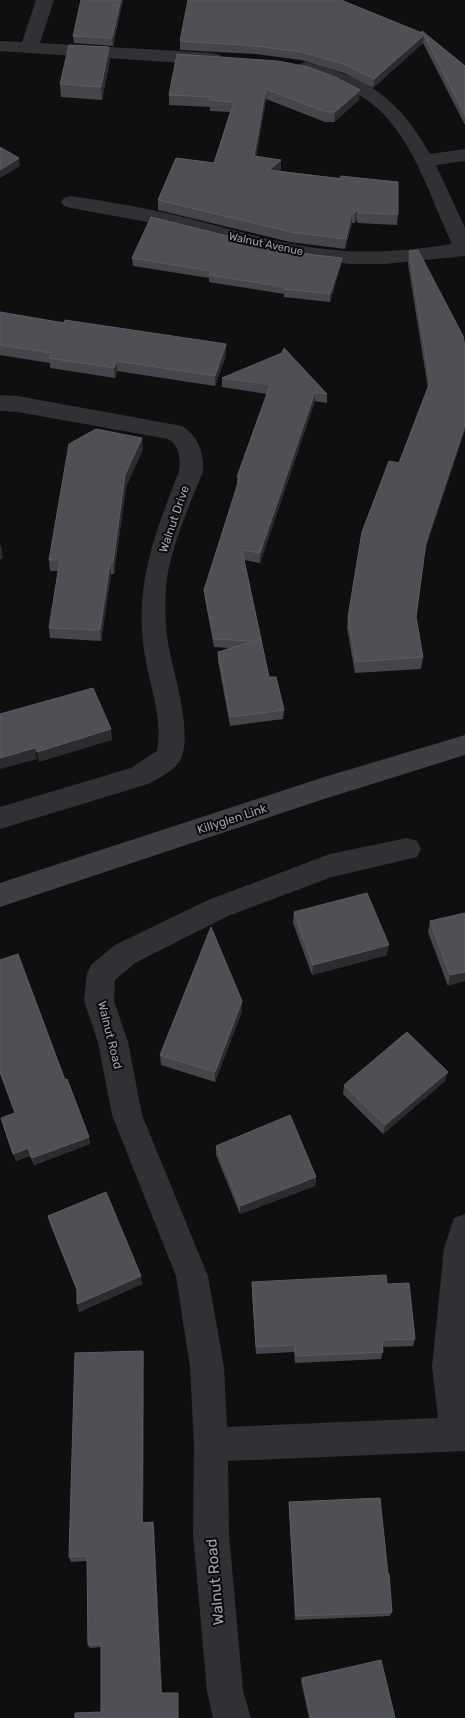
<svg xmlns="http://www.w3.org/2000/svg" width="465" height="1718" viewBox="0 0 465 1718" font-family="Rubik,sans-serif">
  <style>
    .lines { fill: none; stroke-linecap: round; stroke-linejoin: round }
    .street { fill: #303135; fill-rule: evenodd }
    .secondary { fill: #3e3f45; fill-rule: evenodd }
    .wall { fill: #45464b }
    .shaded-wall { fill: #2b2c2f }
    .building { fill: #4f5056; stroke: #5b5d64 }
    .labels { text-anchor: middle; dominant-baseline: central; stroke-width: 4; stroke-linejoin: round; paint-order: stroke }
    .far-street-label { font-size: 11px; fill: #a0a4b1; stroke: #0a0a0b }
    .street-label { font-size: 12px; fill: #a0a4b1; stroke: #0a0a0b }
    .near-street-label { font-size: 15px; fill: #a0a4b1; stroke: #0a0a0b }
  </style>
  <rect width="100%" height="100%" fill="#0f0f10"/>
  <g class="lines">
    <!-- street -->
    <path class="street" d="M36 0H54L40 43 213 53 220 55 222 59 220 63 213 65 0 51V41L22 42Z
      M306 62C369 78 398 98 430 154L465 149V161L436 165 465 228V256L384 264H352L314 261 271 253 153 223 71 208 64 206 61 202 64 198 71 196C110 202 148 208 187 218 236 230 284 246 335 250 374 254 414 250 452 244 432 201 413 139 376 107 355 89 326 79 299 72L297 68 299 64Z
      M0 395 18 396 182 426C198 436 204 453 203 471 190 505 169 550 166 587 165 604 165 626 168 643 173 672 195 738 179 762 172 772 159 778 148 784L0 829V807L131 768 157 751C164 715 146 678 143 641 136 578 157 529 179 471 181 459 179 445 168 439L18 412 0 411Z
      M407 838 417 841 421 849 417 857 332 877 228 916 135 963 115 980 114 1001 128 1042 142 1115 208 1276 224 1367 227 1427 438 1418 432 1367 444 1248 454 1218 465 1214V1451L228 1461 229 1534 243 1691 251 1718H213L207 1691 193 1534 194 1445 190 1367 176 1276 112 1115 98 1042 84 1001 87 974 91 965 115 945 208 900 330 854Z"/>
    <!-- secondary -->
    <path class="secondary" d="M465 735V755L321 800 0 907V883L321 778Z"/>
  </g>
  <!-- wall -->
  <path class="wall" d="M123 0 113 46 74 43 73 36Z
    M422 31 465 66V125L423 43 373 88 344 73 301 60 256 54 180 50V41L421 32Z
    M109 47 110 60 102 100 61 97 60 84Z
    M177 54 359 100 334 122H325L266 99 256 157 281 160V170L279 171 340 178V176L398 214 397 225 358 223 356 219 355 223H352L345 249 290 242 158 210V200L214 163 230 112 210 111V107L169 105V95Z
    M271 247 314 255 342 258 341 265 330 302 284 297V294L209 282V278L133 266 132 258Z
    M409 251 463 336 424 554 416 617 423 657 421 669 355 673 347 628 348 617 399 463 428 388 408 264Z
    M0 312 64 323 226 344V355L215 386 117 371 115 378 50 368V363L0 355Z
    M222 378 327 394V403L315 401 260 563 244 560 269 677 284 710 283 719 230 726 218 661V652L230 648 214 647 205 599 204 590 237 485V477L267 394 222 387Z
    M143 449 126 487 114 574H111L101 641 50 638 49 628 58 571H50L49 560Z
    M294 912 387 955 312 975 293 923Z
    M465 913 448 986 428 932 430 921Z
    M0 960 65 1080 89 1137 90 1144 34 1165 30 1156 16 1161 3 1125 15 1113 0 1073Z
    M242 1001V1011L215 1082 161 1065 160 1055Z
    M445 1081 383 1134 343 1094 344 1085Z
    M216 1146 316 1177 315 1186 240 1214 216 1155Z
    M48 1216 142 1284 79 1312 77 1291 50 1224Z
    M252 1282 387 1284 415 1339 413 1346 383 1347V1352L381 1359 295 1363 294 1352 256 1354 252 1290Z
    M143 1351 144 1358 143 1522 154 1527 162 1693H178V1718H75L101 1712V1647L90 1648 88 1645 87 1561 71 1562 69 1557Z
    M289 1502 388 1574 392 1612 390 1616 295 1620 289 1507Z
    M302 1678 395 1718H309L301 1681Z"/>
  <!-- shaded-wall -->
  <path class="shaded-wall" d="M121 0H123L113 46 112 38Z
    M424 35 423 43 373 88 374 79Z
    M109 47 110 60 102 100 101 87Z
    M266 89V99L254 167V156Z
    M360 90 359 100 334 122 335 112Z
    M19 158 20 166 0 178V170Z
    M281 160V170L269 180V170Z
    M357 209 356 219 355 223V213Z
    M352 213V223L345 249 346 239Z
    M342 258 341 265 330 302V294Z
    M226 344V355L215 386V376Z
    M117 361V371L115 378 114 368Z
    M315 392V401L260 563V553Z
    M465 425V431L424 554 426 542Z
    M142 438 143 449 126 487 114 574 113 563 125 475Z
    M0 546H1L3 558 0 560Z
    M110 563 111 574 101 641 100 630Z
    M111 729 112 740 39 762 37 752Z
    M35 748 37 759 0 769V758Z
    M389 945 387 955 312 975 313 965Z
    M465 972V981L448 986 450 975Z
    M242 1001V1011L215 1082V1072Z
    M448 1072 445 1081 383 1134 385 1125Z
    M89 1137 90 1144 34 1165 32 1158Z
    M28 1148 30 1156 16 1161 13 1154Z
    M316 1177 315 1186 240 1214V1206Z
    M141 1276 142 1284 79 1312 77 1304Z
    M143 1351 144 1358 143 1528 142 1523Z
    M153 1522 154 1527 162 1696 161 1693Z"/>
  <!-- building -->
  <path class="building" d="M81 0H121L112 38 73 36Z
    M188 0H341L422 33V31L465 66V115L424 35 374 79 344 64 301 52 256 46 180 41Z
    M69 45 109 47 101 87 60 84Z
    M177 54 278 61 308 67 335 77 360 90 335 112H326L266 89 254 156 281 160 269 170 341 179 340 176 398 182V214L359 213 357 209 355 213H352L346 239 291 232 158 200 176 158 214 163 234 102 209 100 210 97 169 95Z
    M0 147 19 158 0 170Z
    M151 217 271 247 314 255 342 258 330 294 284 289 285 287 209 275 211 271 132 258Z
    M418 250 463 336 465 346V425L426 542 416 617 423 657 356 662 348 617 362 532 389 461 399 463 430 382 409 251Z
    M0 312 64 323 65 320 226 344 215 376 117 361 114 368 49 358 51 353 0 345Z
    M284 348 327 394 315 392 260 553 242 550 269 677H276L284 710 230 717 218 652 255 641 214 639 204 590 240 477H237L270 385 222 378 282 353Z
    M96 429 142 438 125 475 113 563H110L100 630 49 628 60 560H49L69 444Z
    M93 688 111 729 37 752 35 748 0 758V714Z
    M367 893 389 945 313 965 294 912Z
    M465 913V972L450 975 430 921Z
    M211 927 242 1001 215 1072 160 1055Z
    M18 954 65 1080 67 1079 89 1137 32 1158 28 1148 13 1154 1 1118 15 1113 0 1072V960Z
    M407 1032 448 1072 385 1125 344 1085Z
    M290 1115 316 1177 240 1206 216 1146Z
    M106 1192 141 1276 77 1304V1289L48 1216Z
    M386 1275 387 1284 409 1283 415 1339 382 1340 383 1352 296 1356 295 1345 256 1347 252 1282Z
    M143 1351 142 1523 153 1522 161 1693H178V1718H75V1713L101 1712V1644L88 1645 87 1556 69 1557 75 1353Z
    M380 1498 388 1574H389L392 1612 296 1616 289 1502Z
    M381 1660 395 1718H311L302 1678Z"/>
  <g class="labels">
    <!-- far-street labels -->
    <g class="far-street-label">
      <text transform="translate(266 244) rotate(12)">Walnut Avenue</text>
    </g>
    <!-- street labels -->
    <g class="street-label">
      <text transform="translate(174 519) rotate(-71)">Walnut Drive</text>
      <text transform="translate(232 819) rotate(-18)">Killyglen Link</text>
      <text transform="translate(110 1035) rotate(76)">Walnut Road</text>
    </g>
    <!-- near-street labels -->
    <g class="near-street-label">
      <text transform="translate(215 1582) rotate(-95)">Walnut Road</text>
    </g>
  </g>
</svg>
